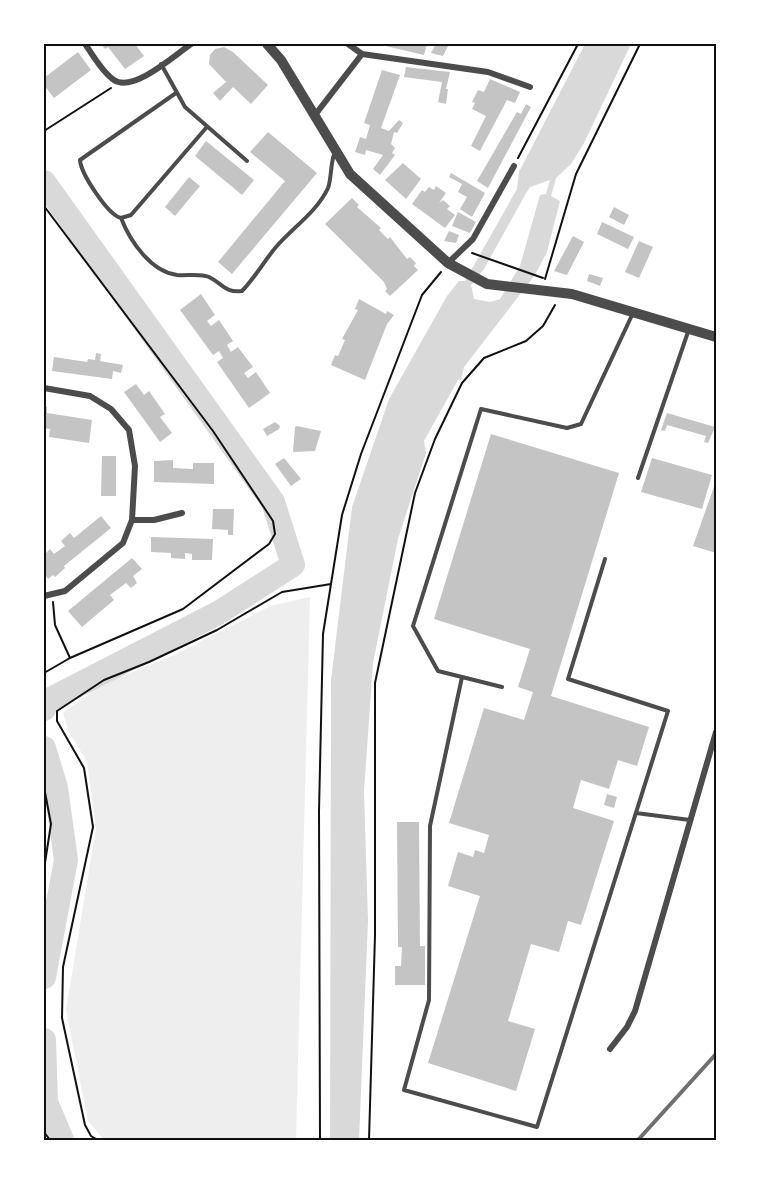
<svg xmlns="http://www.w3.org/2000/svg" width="760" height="1184" viewBox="0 0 760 1184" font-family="'IBM Plex Serif',serif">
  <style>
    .green { fill: #eee }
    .water { fill: #d9d9d9; fill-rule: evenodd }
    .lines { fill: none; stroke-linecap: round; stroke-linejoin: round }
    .river { stroke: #d9d9d9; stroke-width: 24 }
    .building { fill: #c4c4c4 }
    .path { stroke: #111; stroke-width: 2 }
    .service { stroke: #4c4c4c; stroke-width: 4 }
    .minor { stroke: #4c4c4c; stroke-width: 6 }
    .tertiary { stroke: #4c4c4c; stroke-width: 10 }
    .rail { stroke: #707070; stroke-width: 4 }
    .neatline { fill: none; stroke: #111; stroke-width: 2 }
  </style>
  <rect width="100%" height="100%" fill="#fff"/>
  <!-- green -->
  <path class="green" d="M310 597 296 1140H104L88 1121 66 1010 96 828 87 762 69 732 63 713 101 685 174 655 270 606Z"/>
  <!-- water -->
  <path class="water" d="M585 44H631L584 143 571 164 556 178 551 196 560 201 547 252 535 275 464 367 461 380H458L424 441 426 453 398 539 373 663 364 791 368 921 359 1140H330L331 680 352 507 389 399 447 296 459 281H465L517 189 519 172ZM550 180 546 194 540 195 520 266 500 299 490 302 474 299 471 285 484 269 525 195 530 187Z"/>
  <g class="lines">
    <!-- river -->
    <path class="river" d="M44 182 273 502 293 565 218 613 47 701 44 709
      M44 748 56 788 66 860 44 977
      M44 1040 46 1102 62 1140"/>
  </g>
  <!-- building -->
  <path class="building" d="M101 44H135L144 56 125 69 108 47 105 49Z
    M377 44H427L424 55Z
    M436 44H449L443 56 431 53Z
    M224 47 233 52 268 85 251 104 233 87 220 101 213 93 226 82 209 64 210 55 215 49Z
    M78 52 91 70 54 98 44 85V78Z
    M406 67 450 72 446 89H448L446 104 438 102 442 82 404 77Z
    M382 70 400 75 381 128 389 131 399 120 403 123 397 133 394 132 391 144 395 148 392 153 395 155 380 175 373 169 383 155 366 150 365 155 355 152 360 137 366 139 370 125 364 123Z
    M490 79 520 92 515 103 507 100 480 151 471 146 486 116 472 109 475 103 472 102 478 90 484 92Z
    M526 104 531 107 488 188 477 181 517 112 521 114Z
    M268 132 317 173 232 274 218 262 285 181 250 152Z
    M206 141 254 180 242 195 195 156Z
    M403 163 421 179 406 199 385 180Z
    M451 173 485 193 472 217 460 209 467 197 458 192 462 184 449 177Z
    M189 177 200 186 175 216 165 207Z
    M436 186 446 193 439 203 443 200 450 206 447 209 455 215 445 228 412 204 422 190 425 192 429 187 434 190Z
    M352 198 359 205 357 207 381 228 379 230 388 239 390 237 407 259 410 257 416 263 414 266 418 270 390 296 385 291 387 289 384 282 325 224Z
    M614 207 629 215 624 225 609 217Z
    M458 212 476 222 470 233 452 226Z
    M602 222 634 237 628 249 597 234Z
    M449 231 459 235 456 243 444 241Z
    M573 236 584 242 567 275 554 271Z
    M639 241 653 247 639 278 625 272Z
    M589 274 603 278 600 286 587 281Z
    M201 294 215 315 207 321 211 326 219 320 233 341 227 345 231 352 238 347 253 367 244 373 248 378 256 372 270 393 249 408 217 362 223 358 219 351 213 355 180 310Z
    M359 299 386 314 387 311 394 315 387 324 365 380 331 365 335 355 338 356 345 340 342 339 358 310 355 309Z
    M96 353 101 354 100 361 123 365 121 373 113 371 112 379 52 371 54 357 87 362 88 359 95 360Z
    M136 384 144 395 149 391 165 414 160 417 172 433 160 442 124 392Z
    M44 406 47 407V413L92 420 89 443 49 437 50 429 44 428Z
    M667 413 715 427 708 443 704 442 706 436 667 425 665 431 661 430Z
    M275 422 280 426 279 429 267 436 263 429Z
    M297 426 321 431 315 451 293 452 295 427Z
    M491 434 619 473 551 696 649 727 637 766 618 760 609 789 581 780 573 808 614 821 581 925 568 921 559 952 531 944 508 1021 535 1029 516 1091 428 1063 480 896 448 886 458 852 473 857 475 850 484 853 489 835 449 823 484 708 524 720 533 692 518 687 530 649 434 619Z
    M102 456H116V496H101Z
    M284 458 301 479 291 486 275 464Z
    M652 458 712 475 702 509 641 492Z
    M173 460V468L193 469V463H214V484L154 482V461Z
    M716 481V553L693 546Z
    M213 509H234L233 535H228V530L212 529Z
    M101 516 111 528 64 566 65 568 55 577 53 575 48 579 44 573V555L50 549 54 554 65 546 61 541 70 533 74 538Z
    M151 537 213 539 212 560H192V554L185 553V559L171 558V553L151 552Z
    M132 558 142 569 133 576 137 583 131 588 126 583 110 595 114 600 82 627 68 611Z
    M607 794 617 797 614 808 604 805Z
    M397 822H419L420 946H425V985H395V966H401L402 947H398Z"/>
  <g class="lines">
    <!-- path -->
    <path class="path" d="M44 131 111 88
      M518 158 578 44
      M44 206 213 431 273 521 275 534 269 544 183 609 70 658 55 625 53 602
      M472 253 543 278
      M545 279 576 174 640 44
      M44 673 70 658
      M44 787 51 824 44 869
      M44 1132 50 1140
      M98 1140 91 1136 85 1125 62 1018 63 967 93 827 84 768 57 721V711L104 680 149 662 217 630 282 592 331 584
      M320 1140 319 811 323 634 342 515 361 454 422 295 441 272
      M369 1140 375 935V683L415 493 435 439 462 383 484 358 526 341 543 326 555 305"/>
    <!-- service -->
    <path class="service" d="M161 64 185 107 247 161
      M176 93 80 160C81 174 108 215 121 218L131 215 206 128
      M121 218C130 241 151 272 177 275 188 276 199 273 209 277 223 284 225 293 242 291 255 278 264 261 276 247 292 228 317 212 328 188 332 177 330 163 335 152
      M638 478 689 329
      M462 677 430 826 429 1000 404 1090 537 1127 668 711 568 679 605 559
      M502 687 438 671 413 626 481 409 567 428 581 424 633 313
      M636 813 690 820"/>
    <!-- minor -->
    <path class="minor" d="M85 44C93 55 102 72 114 80 133 93 175 55 191 44
      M348 44 362 54 488 72 530 87
      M315 115 362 54
      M448 263 473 239 514 166
      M44 388 90 396 111 409 129 430 135 466 132 520 123 543 65 591 44 596
      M132 520H154L182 513
      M610 1049 627 1027 635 1011 716 732"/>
    <!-- tertiary -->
    <path class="tertiary" d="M267 44 281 60 350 174 448 263 487 284 572 294 716 337"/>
    <!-- rail -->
    <path class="rail" d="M638 1140 716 1054"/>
  </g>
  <!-- border -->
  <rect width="760" height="1184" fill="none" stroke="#ffffff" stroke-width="90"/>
  <rect x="45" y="45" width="670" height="1094" class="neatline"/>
</svg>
